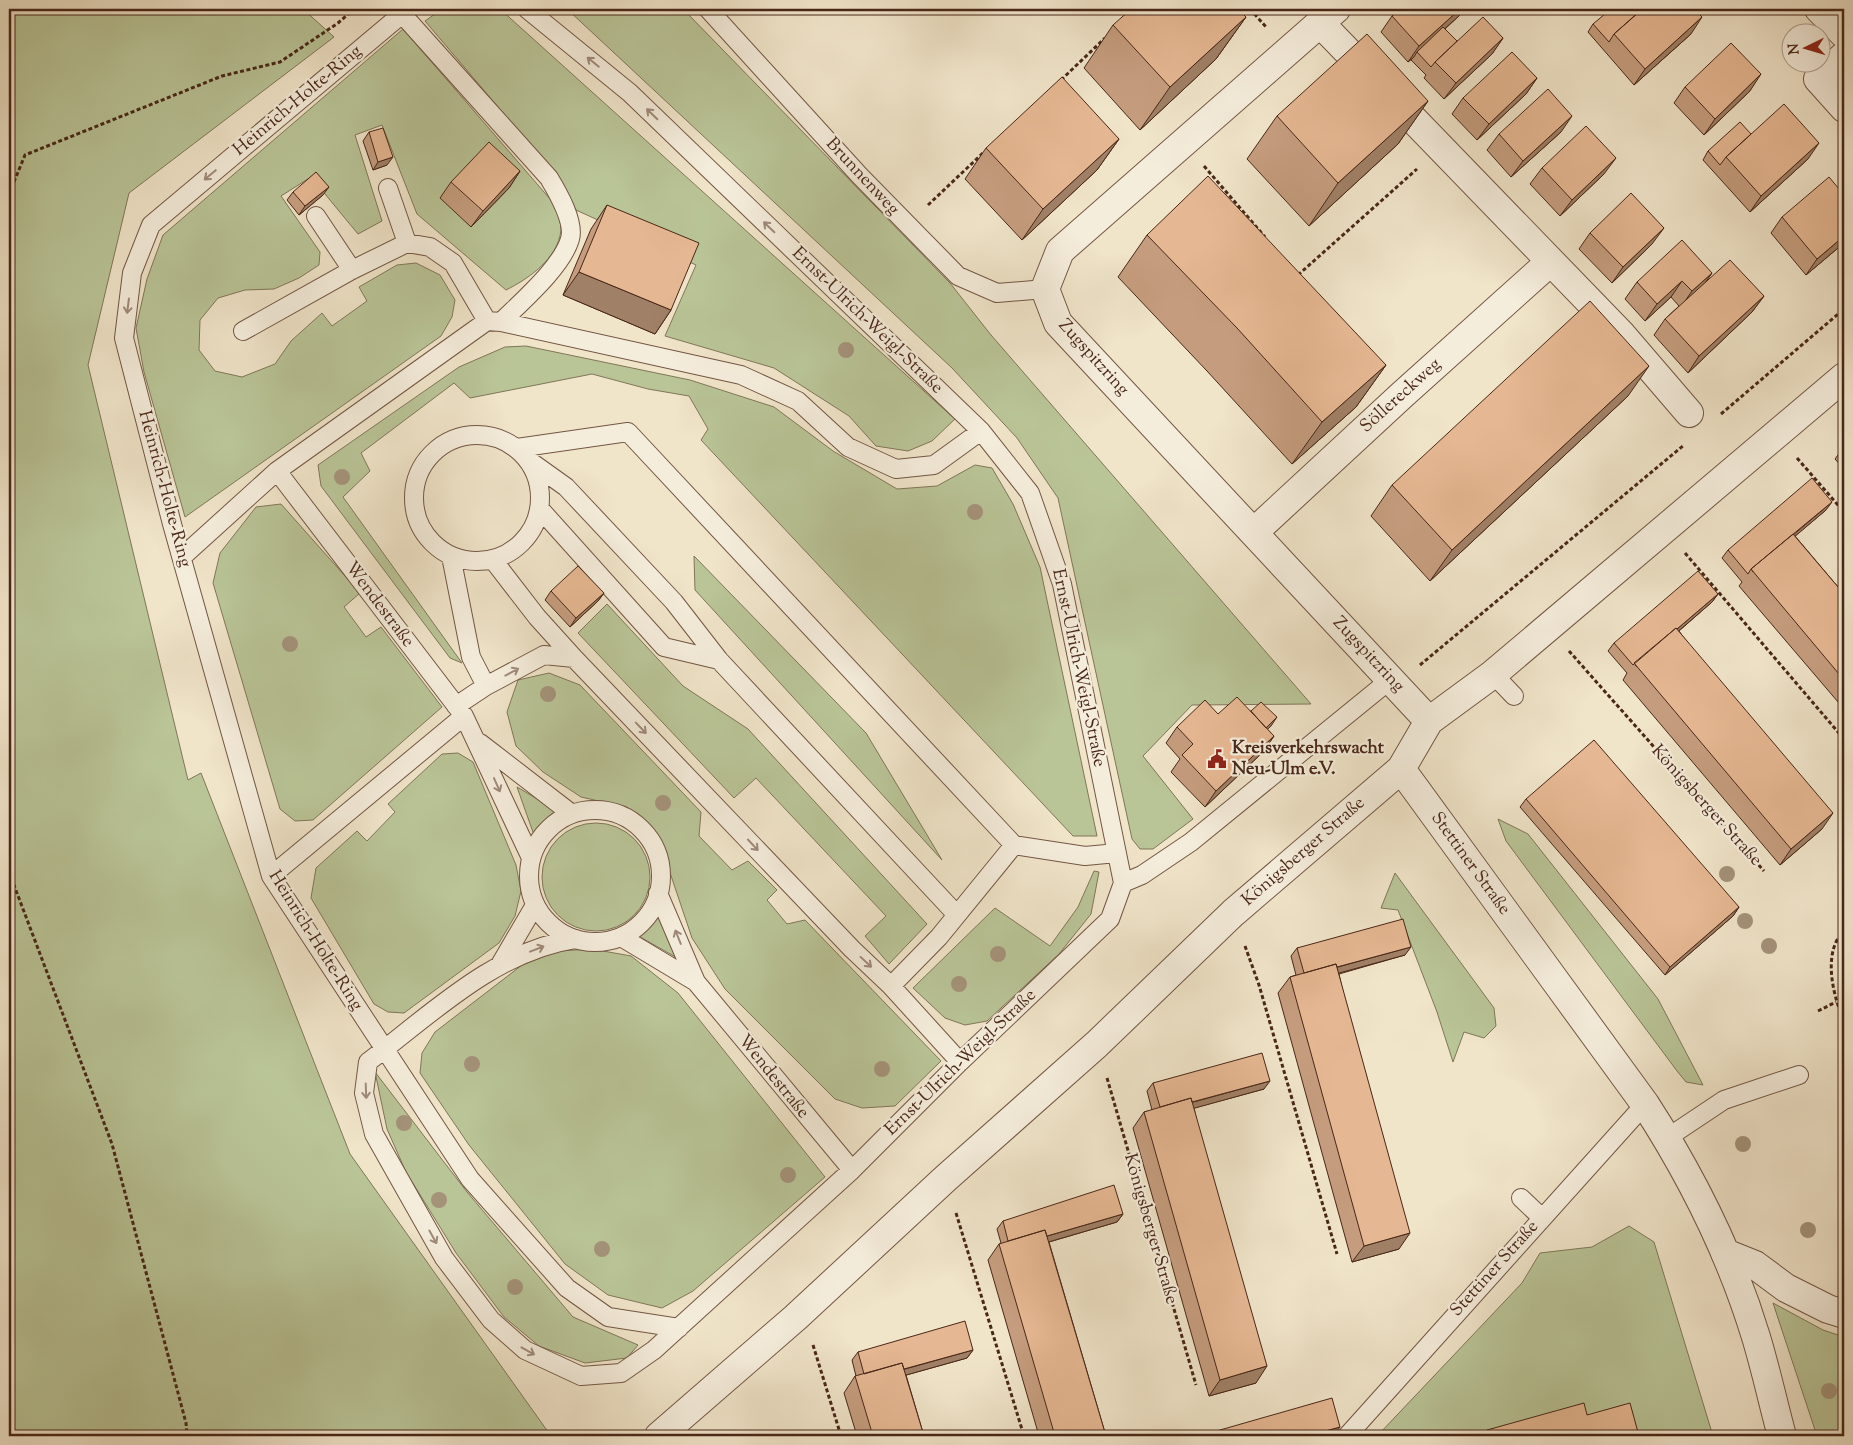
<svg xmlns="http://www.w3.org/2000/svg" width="1853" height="1445" viewBox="0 0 1853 1445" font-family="'Sorts Mill Goudy',serif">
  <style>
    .green { fill: #b9c497; stroke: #817658 }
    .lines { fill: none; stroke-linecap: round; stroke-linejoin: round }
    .service-casing { stroke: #735644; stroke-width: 20 }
    .minor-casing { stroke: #735644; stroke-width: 30 }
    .path { stroke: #492718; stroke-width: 3; stroke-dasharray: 4 2.5; stroke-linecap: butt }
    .service { stroke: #f5eddc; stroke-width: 18 }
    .minor { stroke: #f5eddc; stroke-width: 28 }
    .tree { fill: #a49279 }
    .wall { fill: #c59d7e; stroke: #492718 }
    .shaded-wall { fill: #a08066; stroke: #492718 }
    .building { fill: #e5b792; stroke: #492718 }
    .oneway { stroke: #9f8a7a }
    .labels { text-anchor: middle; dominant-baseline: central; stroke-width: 4.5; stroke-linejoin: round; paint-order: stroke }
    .street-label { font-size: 18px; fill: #492718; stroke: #f5eddc }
    .poi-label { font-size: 18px; font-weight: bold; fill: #492718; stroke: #f5eddc; text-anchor: start }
  </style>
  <rect width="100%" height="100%" fill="#f0e4c9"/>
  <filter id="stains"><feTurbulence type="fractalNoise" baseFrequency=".004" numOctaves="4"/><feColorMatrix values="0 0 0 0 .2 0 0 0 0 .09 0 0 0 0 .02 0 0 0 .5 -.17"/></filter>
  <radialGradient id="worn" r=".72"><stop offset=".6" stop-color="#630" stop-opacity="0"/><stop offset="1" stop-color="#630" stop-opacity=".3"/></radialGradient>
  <!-- green -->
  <path class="green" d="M9 9H303L334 37 129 193 88 365 188 780 201 773 350 1154 551 1436H9Z
    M442 9H500L955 419 932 441 908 451 876 446 849 416 774 368 665 336 696 265 576 210 555 174 425 21Z
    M567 9H683L950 283 991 335 1311 704 1192 705 1143 756 1193 819 1153 849H1140L1132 839 1058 498 1017 438 952 368Z
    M403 29 557 207C558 214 561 223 561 230 558 259 528 279 506 290L417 214 382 125 355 135 382 221 358 234 311 177 281 196 320 252 319 265 299 278 274 289 245 290 218 298 200 320 199 350 215 371 242 377 275 364 291 341 322 313 332 326 367 301 359 287 397 265 416 263 440 275 455 300 452 317 441 336 185 517 144 372 136 328 147 279 163 235Z
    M526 346 690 380 774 407 833 451 897 489 937 486 975 465 992 468 1013 504 1040 567 1097 836H1073L701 440 708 429 689 396 648 389 592 374 470 398 454 383 361 453 370 471 343 497 462 663 450 658 321 486 318 465 459 367 505 347Z
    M281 504 360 593 344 607 366 637 381 627 442 707 313 820 295 821 280 809 213 583 220 553 256 507Z
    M694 556 866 733 942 860 695 590Z
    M607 604 683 686 748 729 927 924 889 964 865 936 886 916 756 778 734 798 578 633Z
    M549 673 580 685 701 812 699 836 732 870 748 861 777 890 767 900 787 924 805 920 941 1061 895 1106 862 1108 835 1099 725 989 692 938 661 846 637 816 603 802 581 797 543 772 516 746 507 712 518 680Z
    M458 753 473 762 516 865 521 891 515 916 499 943 404 1013 388 1012 374 1004 311 898 316 868 357 831 367 841 395 812 388 804 442 754Z
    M517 787 561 813 545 823 534 835Z
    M1498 819 1528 834 1658 999 1703 1085 1686 1082 1677 1071 1506 841Z
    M542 877a54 54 0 1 1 108 0a54 54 0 1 1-108 0Z
    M1094 871 1099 872 1091 914 1059 954 987 1021 965 1025 945 1018 913 988 995 908 1050 946 1078 907Z
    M1395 873 1494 1008 1496 1026 1484 1038 1464 1032 1453 1062 1437 1012 1398 910 1381 908Z
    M656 909 679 959 635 934 647 926Z
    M592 949 631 956 678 993 825 1177 693 1291 662 1308 608 1295 565 1264 469 1145 420 1073 422 1053 435 1032 522 965 558 951Z
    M375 1072 467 1192 573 1317 638 1345 627 1358 585 1363 539 1346 504 1317 456 1253 406 1172 387 1129Z
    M1629 1226 1654 1242 1713 1436H1381L1380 1433 1522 1283 1540 1253 1592 1247Z
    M1773 1303 1823 1330 1844 1337V1436H1817Z"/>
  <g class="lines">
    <!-- service casing -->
    <g class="service-casing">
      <path id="service" d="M408 9 151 225 132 273 124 338 172 524 271 876 470 1179 567 1288 608 1317 679 1328
        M527 9 630 93 981 431 1030 493 1062 584 1123 883 1110 919 960 1062 852 1170 654 1350 621 1373 581 1376 525 1350 491 1320 444 1258 374 1134 364 1093 368 1062C430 1015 495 951 575 939
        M708 9 860 176 958 276 997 293 1045 289
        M402 14 549 178C558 193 575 222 570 239 562 267 521 302 501 322
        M388 188 407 243
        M316 216 352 270
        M243 331 352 270 407 243 430 247 453 263 487 321
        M414 498a63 63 0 1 1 126 0a63 63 0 1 1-126 0Z
        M517 448 628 432 1014 845 939 937 891 986
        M531 462 566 487 674 602 719 660
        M277 471 464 716 531 858
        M540 509 664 647 719 660 957 915
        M451 556 471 657 486 686
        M182 557 277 471 487 321 501 322 741 375 798 401 848 447 896 469 934 465 981 431
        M493 560 537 617 574 658
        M1493 674 1514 696
        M456 706 486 686 544 655 574 658 852 949 891 986 960 1062
        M480 743 572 814
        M529 876a66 66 0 1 1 132 0a66 66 0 1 1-132 0Z
        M1014 845 1085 856 1117 853
        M271 876 464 716
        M1123 883 1142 875 1191 842 1391 679
        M658 893 696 982 852 1170
        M621 937 696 982
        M501 963 535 905
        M1667 1138 1724 1100 1799 1075
        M1521 1198 1541 1217
        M1347 1436 1645 1104"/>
    </g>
    <!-- minor casing -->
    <g class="minor-casing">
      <path id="minor" d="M1336 9 1060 251 1045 289 1058 323 1429 721
        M1819 9 1844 34
        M1321 24 1622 335 1689 413
        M1844 56 1818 79 1844 108
        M1254 532 1402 395 1550 262
        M1401 769 1645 1104C1691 1175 1731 1255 1756 1337 1766 1370 1773 1403 1782 1436
        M1725 1253 1755 1265 1786 1288 1828 1309 1844 1314
        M659 1436 795 1318 946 1178 1097 1044 1233 913 1401 769 1429 721 1493 674 1844 377"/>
    </g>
    <!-- path -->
    <path class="path" d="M1250 9 1266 27
      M1061 80 1105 38
      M1204 166 1265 237
      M9 194 25 155 222 76 280 62 338 23 354 9
      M928 205 983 153
      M1298 275 1417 169
      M1721 414 1844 309
      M1797 458 1844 512
      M1685 553 1844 739
      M1569 651 1764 871
      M1420 665 1684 445
      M9 872 112 1144 186 1423 187 1436
      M1844 938 1837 940C1825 963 1834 998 1844 1021
      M1245 946 1259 985 1337 1254
      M1818 1011 1836 1002
      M1107 1078 1196 1385
      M956 1213 1024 1436
      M813 1345 841 1436"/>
    <!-- service -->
    <use href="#service" class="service"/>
    <!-- minor -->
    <use href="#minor" class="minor"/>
  </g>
  <!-- trees -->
  <g class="tree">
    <circle cx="846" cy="350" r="8"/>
    <circle cx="342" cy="477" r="8"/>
    <circle cx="975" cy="512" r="8"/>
    <circle cx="290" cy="644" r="8"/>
    <circle cx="548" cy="694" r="8"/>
    <circle cx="663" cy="803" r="8"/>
    <circle cx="1727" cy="874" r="8"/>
    <circle cx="1745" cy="921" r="8"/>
    <circle cx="1769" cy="946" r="8"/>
    <circle cx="998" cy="954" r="8"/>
    <circle cx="959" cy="984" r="8"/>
    <circle cx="472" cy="1064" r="8"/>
    <circle cx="882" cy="1069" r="8"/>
    <circle cx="404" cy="1123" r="8"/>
    <circle cx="1743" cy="1144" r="8"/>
    <circle cx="788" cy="1175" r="8"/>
    <circle cx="439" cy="1200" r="8"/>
    <circle cx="1808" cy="1230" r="8"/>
    <circle cx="602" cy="1249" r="8"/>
    <circle cx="515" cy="1287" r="8"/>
    <circle cx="1829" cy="1391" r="8"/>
  </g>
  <!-- wall -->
  <path class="wall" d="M1400 9H1465L1461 14 1445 29 1457 41 1503 38 1492 54 1444 99 1424 78 1426 75 1411 60 1414 57 1408 62 1381 32 1392 16Z
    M1638 13 1691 34 1634 85 1588 32 1593 24Z
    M1246 17 1216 59 1140 130 1084 68 1113 25Z
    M1537 78 1526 94 1477 140 1452 114 1463 98Z
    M1685 87 1750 91 1704 135 1674 103Z
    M1428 101 1398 144 1309 226 1247 159 1277 116Z
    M369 132 387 165 373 170 363 141Z
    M1561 132 1511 177 1487 150 1499 134Z
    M1119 139 1097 170 1022 240 965 179 986 148Z
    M1708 151 1808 159 1750 212 1703 160Z
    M1542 168 1604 174 1560 216 1530 184Z
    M520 171 509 188 471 227 440 198 451 182Z
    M293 192 323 195 299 215 287 200Z
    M607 205 671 310 655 334 563 295 591 229Z
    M1782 217 1844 243 1806 275 1771 233Z
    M1590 233 1652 244 1612 283 1579 249Z
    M1147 235 1386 365 1356 407 1292 464 1207 371 1118 277Z
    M1712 273 1706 281 1764 296 1752 312 1688 373 1654 335 1665 319 1679 306 1671 297 1645 321 1625 299 1637 282Z
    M1628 396 1430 581 1371 516 1392 485Z
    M1844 448V469L1835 459 1841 451Z
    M1826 510 1795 536 1844 594V709L1739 586 1742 582 1722 558 1728 550Z
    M551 591 604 593 598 601 570 627 545 600Z
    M1718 594 1712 602 1679 631 1822 829 1780 865 1623 680 1627 673 1608 651 1614 643Z
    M1251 711 1271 726 1267 729 1274 736 1263 752 1205 807 1171 772 1180 759 1166 743 1177 727 1218 714Z
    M1526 799 1739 907 1733 916 1665 975 1520 807Z
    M1297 948 1405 955 1339 974 1399 1249 1352 1262 1278 993 1290 977 1296 975 1291 956Z
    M1153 1083 1264 1089 1194 1108 1256 1383 1209 1396 1133 1128 1144 1112 1152 1110 1147 1091Z
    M1123 1214 1117 1222 1049 1242 1106 1436H1039L988 1260 999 1244 1001 1243 997 1229 1003 1221Z
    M973 1350 967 1358 906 1375 924 1436H857L844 1393 855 1376H856L852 1360 858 1352Z
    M1587 1415 1639 1436H1482L1487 1430Z"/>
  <!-- shaded-wall -->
  <path class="shaded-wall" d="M1460 9H1465L1461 14 1418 53 1417 52 1414 57 1408 62 1419 46Z
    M1246 17 1216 59 1140 130 1170 87Z
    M1702 17 1691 34 1634 85 1645 69Z
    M1503 38 1492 54 1444 99 1456 83Z
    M1761 74 1750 91 1704 135 1715 119Z
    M1537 78 1526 94 1477 140 1489 124Z
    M1428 101 1398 144 1309 226 1338 183Z
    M1572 116 1561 132 1511 177 1523 161Z
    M1119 139 1097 170 1022 240 1043 209Z
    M1819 143 1808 159 1750 212 1761 196Z
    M393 157 387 165 373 170 378 162Z
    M1616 158 1604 174 1560 216 1572 200Z
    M520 171 509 188 471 227 483 211Z
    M329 187 323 195 299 215 305 206Z
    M1664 228 1652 244 1612 283 1623 267Z
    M1844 236V243L1806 275 1817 259Z
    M579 272 671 310 655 334 563 295Z
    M1712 273 1701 289 1681 307 1692 291Z
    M1682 281 1671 297 1645 321 1657 304Z
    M1764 296 1752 312 1688 373 1699 356Z
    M1386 365 1356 407 1292 464 1322 422Z
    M1649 366 1628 396 1430 581 1452 550Z
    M1832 502 1826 510 1753 572 1752 570Z
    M604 593 598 601 570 627 576 618Z
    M1718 594 1712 602 1637 667 1635 665Z
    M1277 717 1271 726 1256 740 1262 732Z
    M1274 736 1263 752 1205 807 1216 791Z
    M1833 813 1822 829 1780 865 1791 849Z
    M1739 907 1733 916 1665 975 1670 967Z
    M1411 947 1405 955 1299 984 1305 976Z
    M1270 1081 1264 1089 1155 1119 1161 1111Z
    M1123 1214 1117 1222 1004 1255 1010 1247Z
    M1410 1233 1399 1249 1352 1262 1364 1246Z
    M973 1350 967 1358 860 1388 866 1380Z
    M1267 1366 1256 1383 1209 1396 1220 1380Z
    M1340 1427 1334 1435 1330 1436H1307Z"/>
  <!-- building -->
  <path class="building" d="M1131 9H1238L1246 17 1170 87 1113 25Z
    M1400 9H1460L1419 46 1392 16Z
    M1611 9H1635L1638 13 1614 34 1609 42 1593 24Z
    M1642 9H1694L1702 17 1645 69 1614 34Z
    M1483 17 1503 38 1456 83 1435 62Z
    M1443 27 1457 41 1435 62 1431 67 1417 52Z
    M1367 34 1428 101 1338 183 1277 116Z
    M1731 43 1761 74 1715 119 1685 87Z
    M1512 52 1537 78 1489 124 1463 98Z
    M1062 77 1119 139 1043 209 986 148Z
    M1548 89 1572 116 1523 161 1499 134Z
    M1784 104 1819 143 1761 196 1726 157Z
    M1740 122 1751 134 1726 157 1720 165 1708 151Z
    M1586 126 1616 158 1572 200 1542 168Z
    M383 128 393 157 378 162 369 132Z
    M489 142 520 171 483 211 451 182Z
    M316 172 329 187 305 206 293 192Z
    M1208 176 1386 365 1322 422 1237 328 1147 235Z
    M1829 177 1844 195V236L1817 259 1782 217Z
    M1631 193 1664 228 1623 267 1590 233Z
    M607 205 699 243 671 310 579 272Z
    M1682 240 1712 273 1692 291 1682 281 1657 304 1637 282Z
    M1730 260 1764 296 1699 356 1665 319Z
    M1590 301 1649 366 1452 550 1392 485Z
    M1844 448V454L1841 451Z
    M1812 478 1832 502 1751 569 1748 574 1728 550Z
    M1793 534 1844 594V680L1751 569Z
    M578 566 604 593 576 618 551 591Z
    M1698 571 1718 594 1677 629 1676 628 1633 665 1614 643Z
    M1676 628 1833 813 1791 849 1634 663Z
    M1237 697 1274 736 1216 791 1182 755 1193 744 1177 727 1205 700 1218 714Z
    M1261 702 1277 717 1266 728 1251 711Z
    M1594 740 1739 907 1670 967 1526 799Z
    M1403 919 1411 947 1337 967 1336 964 1304 973 1297 948Z
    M1336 964 1410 1233 1364 1246 1290 977Z
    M1262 1053 1270 1081 1192 1102 1191 1098 1160 1107 1153 1083Z
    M1191 1098 1267 1366 1220 1380 1144 1112Z
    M1114 1185 1123 1214 1047 1236 1045 1230 1008 1241 1003 1221Z
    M1045 1230 1106 1436H1055L999 1244Z
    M965 1321 973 1350 904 1369 902 1363 864 1374 858 1352Z
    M902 1363 924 1436H873L855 1376Z
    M1332 1398 1340 1427 1307 1436H1199Z
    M1584 1403 1587 1415 1630 1403 1639 1436H1488L1487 1430Z"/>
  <!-- one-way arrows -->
  <defs><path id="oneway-shaft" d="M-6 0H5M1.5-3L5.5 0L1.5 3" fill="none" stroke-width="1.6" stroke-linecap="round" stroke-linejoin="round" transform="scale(1.25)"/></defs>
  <g class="oneway">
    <use href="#oneway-shaft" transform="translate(593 62) rotate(-141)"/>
    <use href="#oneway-shaft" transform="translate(652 114) rotate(-136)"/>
    <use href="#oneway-shaft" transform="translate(210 175) rotate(140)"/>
    <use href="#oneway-shaft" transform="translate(769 227) rotate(-136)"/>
    <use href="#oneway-shaft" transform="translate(128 306) rotate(97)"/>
    <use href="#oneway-shaft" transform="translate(512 672) rotate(-28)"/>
    <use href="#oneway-shaft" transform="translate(641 728) rotate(46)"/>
    <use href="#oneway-shaft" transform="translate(497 785) rotate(66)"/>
    <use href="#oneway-shaft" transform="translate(753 845) rotate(47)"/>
    <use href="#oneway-shaft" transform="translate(678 937) rotate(-112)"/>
    <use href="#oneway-shaft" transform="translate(537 949) rotate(-21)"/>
    <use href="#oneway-shaft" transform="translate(866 962) rotate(43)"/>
    <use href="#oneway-shaft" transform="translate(366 1091) rotate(88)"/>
    <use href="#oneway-shaft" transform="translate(433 1237) rotate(61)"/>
    <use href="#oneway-shaft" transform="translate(528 1351) rotate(29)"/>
  </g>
  <!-- icons -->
  <defs>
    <g id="civic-bare" transform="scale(1.5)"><path d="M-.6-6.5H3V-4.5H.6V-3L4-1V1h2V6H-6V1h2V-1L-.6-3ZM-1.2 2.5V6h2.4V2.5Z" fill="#8f2418" stroke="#f5eddc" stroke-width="2.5" paint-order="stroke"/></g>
  </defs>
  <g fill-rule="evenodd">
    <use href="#civic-bare" x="1217" y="759"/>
  </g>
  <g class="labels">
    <!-- street labels -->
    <g class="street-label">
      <text transform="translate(298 101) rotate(-40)">Heinrich-Holte-Ring</text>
      <text transform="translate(862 177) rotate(47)">Brunnenweg</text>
      <text transform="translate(867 321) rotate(44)">Ernst-Ulrich-Weigl-Straße</text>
      <text transform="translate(1093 358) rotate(48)">Zugspitzring</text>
      <text transform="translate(1401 396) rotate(-42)">Söllereckweg</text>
      <text transform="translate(164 489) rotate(75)">Heinrich-Holte-Ring</text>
      <text transform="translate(379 605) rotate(53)">Wendestraße</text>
      <text transform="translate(1368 655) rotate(47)">Zugspitzring</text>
      <text transform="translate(1078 668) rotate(78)">Ernst-Ulrich-Weigl-Straße</text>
      <text transform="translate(1706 806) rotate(48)">Königsberger Straße</text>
      <text transform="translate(1304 852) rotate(-41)">Königsberger Straße</text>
      <text transform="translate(1470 864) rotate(54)">Stettiner Straße</text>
      <text transform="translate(315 941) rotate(58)">Heinrich-Holte-Ring</text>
      <text transform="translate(961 1063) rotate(-44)">Ernst-Ulrich-Weigl-Straße</text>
      <text transform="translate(773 1077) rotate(51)">Wendestraße</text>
      <text transform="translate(1150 1229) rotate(74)">Königsberger Straße</text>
      <text transform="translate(1495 1269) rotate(-48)">Stettiner Straße</text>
    </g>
    <!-- poi labels -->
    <g class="poi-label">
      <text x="1232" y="749">Kreisverkehrswacht<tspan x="1232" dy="21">Neu-Ulm e.V.</tspan></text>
    </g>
  </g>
  <!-- margin -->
  <rect width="1853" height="1445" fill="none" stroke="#f0e4c9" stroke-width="30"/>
  <rect x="10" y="10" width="1833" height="1425" fill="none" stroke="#492718" stroke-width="2.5"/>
  <rect x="15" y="15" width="1823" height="1415" fill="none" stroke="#492718"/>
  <!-- north arrow -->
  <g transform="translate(1806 48) rotate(265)"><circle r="24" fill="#f5eddc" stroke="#b09e8e"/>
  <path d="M0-4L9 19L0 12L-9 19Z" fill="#8f2418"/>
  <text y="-8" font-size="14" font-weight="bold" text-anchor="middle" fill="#492718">N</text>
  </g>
  <rect width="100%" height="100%" filter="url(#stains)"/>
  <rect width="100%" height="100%" fill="url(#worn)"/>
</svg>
